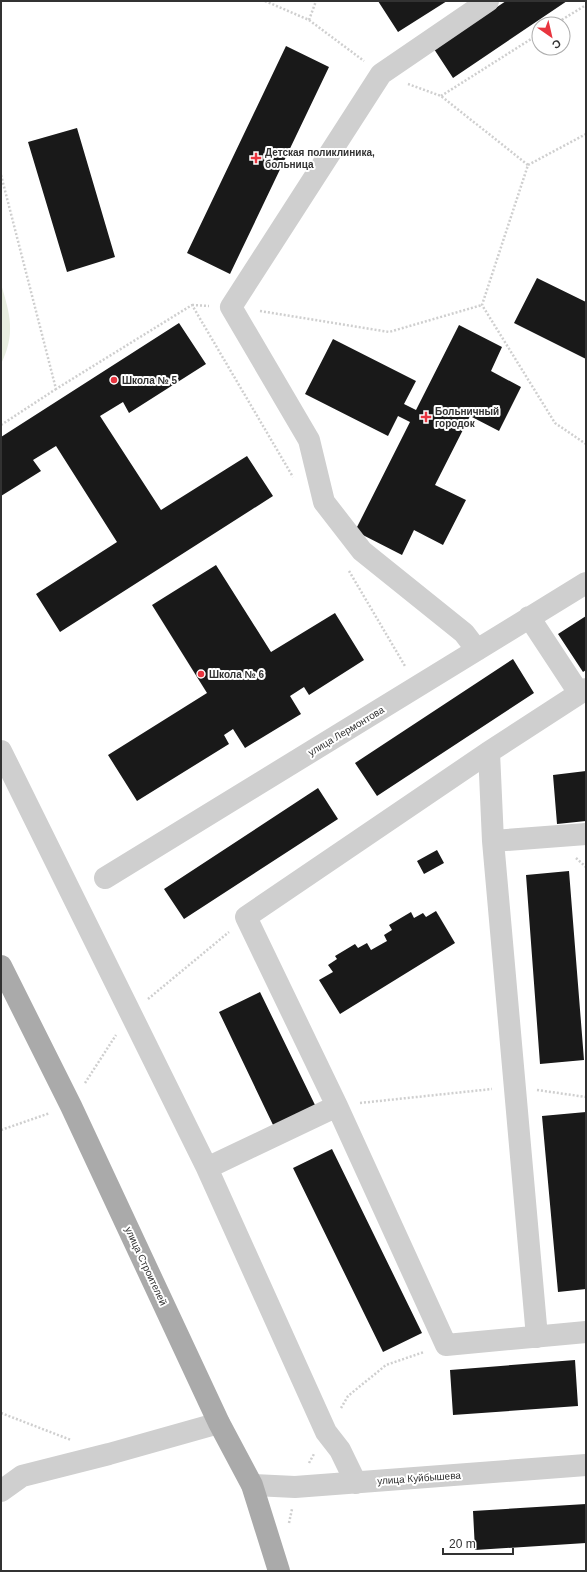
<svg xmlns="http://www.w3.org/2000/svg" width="587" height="1572" viewBox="0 0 587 1572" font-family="Helvetica,sans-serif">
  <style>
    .garden { fill: #e8eee0 }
    .building { fill: #191919 }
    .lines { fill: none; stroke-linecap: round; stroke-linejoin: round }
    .path { stroke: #cfcfcf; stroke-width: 2.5; stroke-dasharray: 2 2; stroke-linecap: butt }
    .minor { stroke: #cfcfcf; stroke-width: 22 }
    .major { stroke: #aaa; stroke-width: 22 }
    .poi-dot { fill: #e8353f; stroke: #fff; stroke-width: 1.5 }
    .labels { text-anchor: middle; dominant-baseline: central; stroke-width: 4; stroke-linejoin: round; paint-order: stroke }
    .poi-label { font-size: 10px; font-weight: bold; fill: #323232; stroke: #fff; text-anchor: start }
    .street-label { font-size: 10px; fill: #323232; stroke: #fff }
  </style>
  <rect width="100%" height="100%" fill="#fff"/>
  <!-- garden -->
  <path class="garden" d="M1 284C10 314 16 334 1 364L2 323Z"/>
  <!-- building -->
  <path class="building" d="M378 1H447L398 32Z
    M506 1H567L453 78 434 49Z
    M286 46 329 67 230 274 187 253Z
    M77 128 115 257 67 272 28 142Z
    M537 278 586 302V359L514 323Z
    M179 323 206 364 129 413 123 402 100 416 161 510 247 456 273 496 60 632 36 594 117 542 56 446 33 460 41 471 1 496V437Z
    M459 325 502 347 491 371 521 387 499 431 470 416 435 485 466 500 443 545 414 530 402 555 355 531 410 422 398 416 388 436 305 394 333 339 416 381 404 404 416 410Z
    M216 565 271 652 335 613 364 660 309 695 304 687 290 696 301 714 245 748 233 729 224 735 229 744 137 801 108 755 207 693 152 605Z
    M586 616V670L583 672 558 634Z
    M513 659 534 693 377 796 355 763Z
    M586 771V821L557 824 553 775Z
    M318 788 338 819 184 919 164 889Z
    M437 850 444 863 424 874 417 861Z
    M569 871 584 1060 540 1064 526 875Z
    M436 911 455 943 340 1014 319 980 333 972 328 965 337 959 335 956 355 944 358 948 367 943 371 950 387 941 384 935 392 930 389 925 411 912 414 918 423 913 426 917Z
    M260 992 316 1107 274 1127 219 1012Z
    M586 1112V1289L558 1292 542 1116Z
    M332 1149 422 1333 383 1352 293 1168Z
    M575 1360 578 1406 453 1415 450 1370Z
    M586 1504V1543L475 1550 473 1511Z"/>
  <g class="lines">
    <!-- path -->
    <path class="path" d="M265 1 309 20 364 61
      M309 20 316 1
      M555 24 586 5
      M408 84 441 96 528 165 482 305 555 423 586 444
      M441 96 539 34
      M528 165 586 134
      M1 175 56 389 192 305 293 477
      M192 305 209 306
      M260 311 389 332 482 305
      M1 425 56 389
      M349 571 405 666
      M576 858 586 867
      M148 999 229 932
      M85 1083 116 1035
      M537 1090 586 1097
      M360 1103 492 1089
      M1 1130 50 1113
      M341 1408 348 1396 386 1365 424 1352
      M1 1413 71 1440
      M309 1463 314 1454
      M289 1523 292 1509"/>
    <!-- minor -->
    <path class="minor" d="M529 617 579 693
      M477 650 464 633 362 551 324 502 309 440 231 307 381 74 488 1
      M586 689 489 752 246 917 337 1106 446 1345 586 1332
      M1 751 207 1168 337 1106
      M489 752 493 841
      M105 878 586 583
      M207 1168 326 1432 340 1450 356 1483
      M537 1337 493 841 586 834
      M252 1485 295 1487 586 1465
      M1 1491 22 1476 109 1454 219 1423"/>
    <!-- major -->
    <path class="major" d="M1 966 71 1106 219 1423 252 1485 279 1571"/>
  </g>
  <!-- markers -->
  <g class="poi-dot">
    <path d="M254 152h4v4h4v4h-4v4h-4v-4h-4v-4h4z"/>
    <circle cx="114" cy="380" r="4"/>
    <path d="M424 411h4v4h4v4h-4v4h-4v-4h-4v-4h4z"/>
    <circle cx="201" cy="674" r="4"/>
  </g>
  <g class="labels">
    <!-- poi labels -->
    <g class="poi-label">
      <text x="265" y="152">Детская поликлиника,<tspan x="265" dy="12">больница</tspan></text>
      <text x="122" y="380">Школа № 5</text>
      <text x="435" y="411">Больничный<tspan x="435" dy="12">городок</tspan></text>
      <text x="209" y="674">Школа № 6</text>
    </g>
    <!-- street labels -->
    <g class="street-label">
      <text transform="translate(346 731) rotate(-31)">улица Лермонтова</text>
      <text transform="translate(146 1266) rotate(65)">улица Строителей</text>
      <text transform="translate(419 1478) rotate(-4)">улица Куйбышева</text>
    </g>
  </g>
  <!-- border -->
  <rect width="587" height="1572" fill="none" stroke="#323232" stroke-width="4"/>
  <!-- north arrow -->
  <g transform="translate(551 36) rotate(146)"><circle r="19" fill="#ffffff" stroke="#adadad"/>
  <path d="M0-3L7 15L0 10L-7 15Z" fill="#e8353f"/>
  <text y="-6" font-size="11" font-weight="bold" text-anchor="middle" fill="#323232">С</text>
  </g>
  <!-- scale -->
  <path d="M443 1548v6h70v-6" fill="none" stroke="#323232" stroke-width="2"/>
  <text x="449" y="1548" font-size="12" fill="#323232" stroke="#ffffff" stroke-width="3" paint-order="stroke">20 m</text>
</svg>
